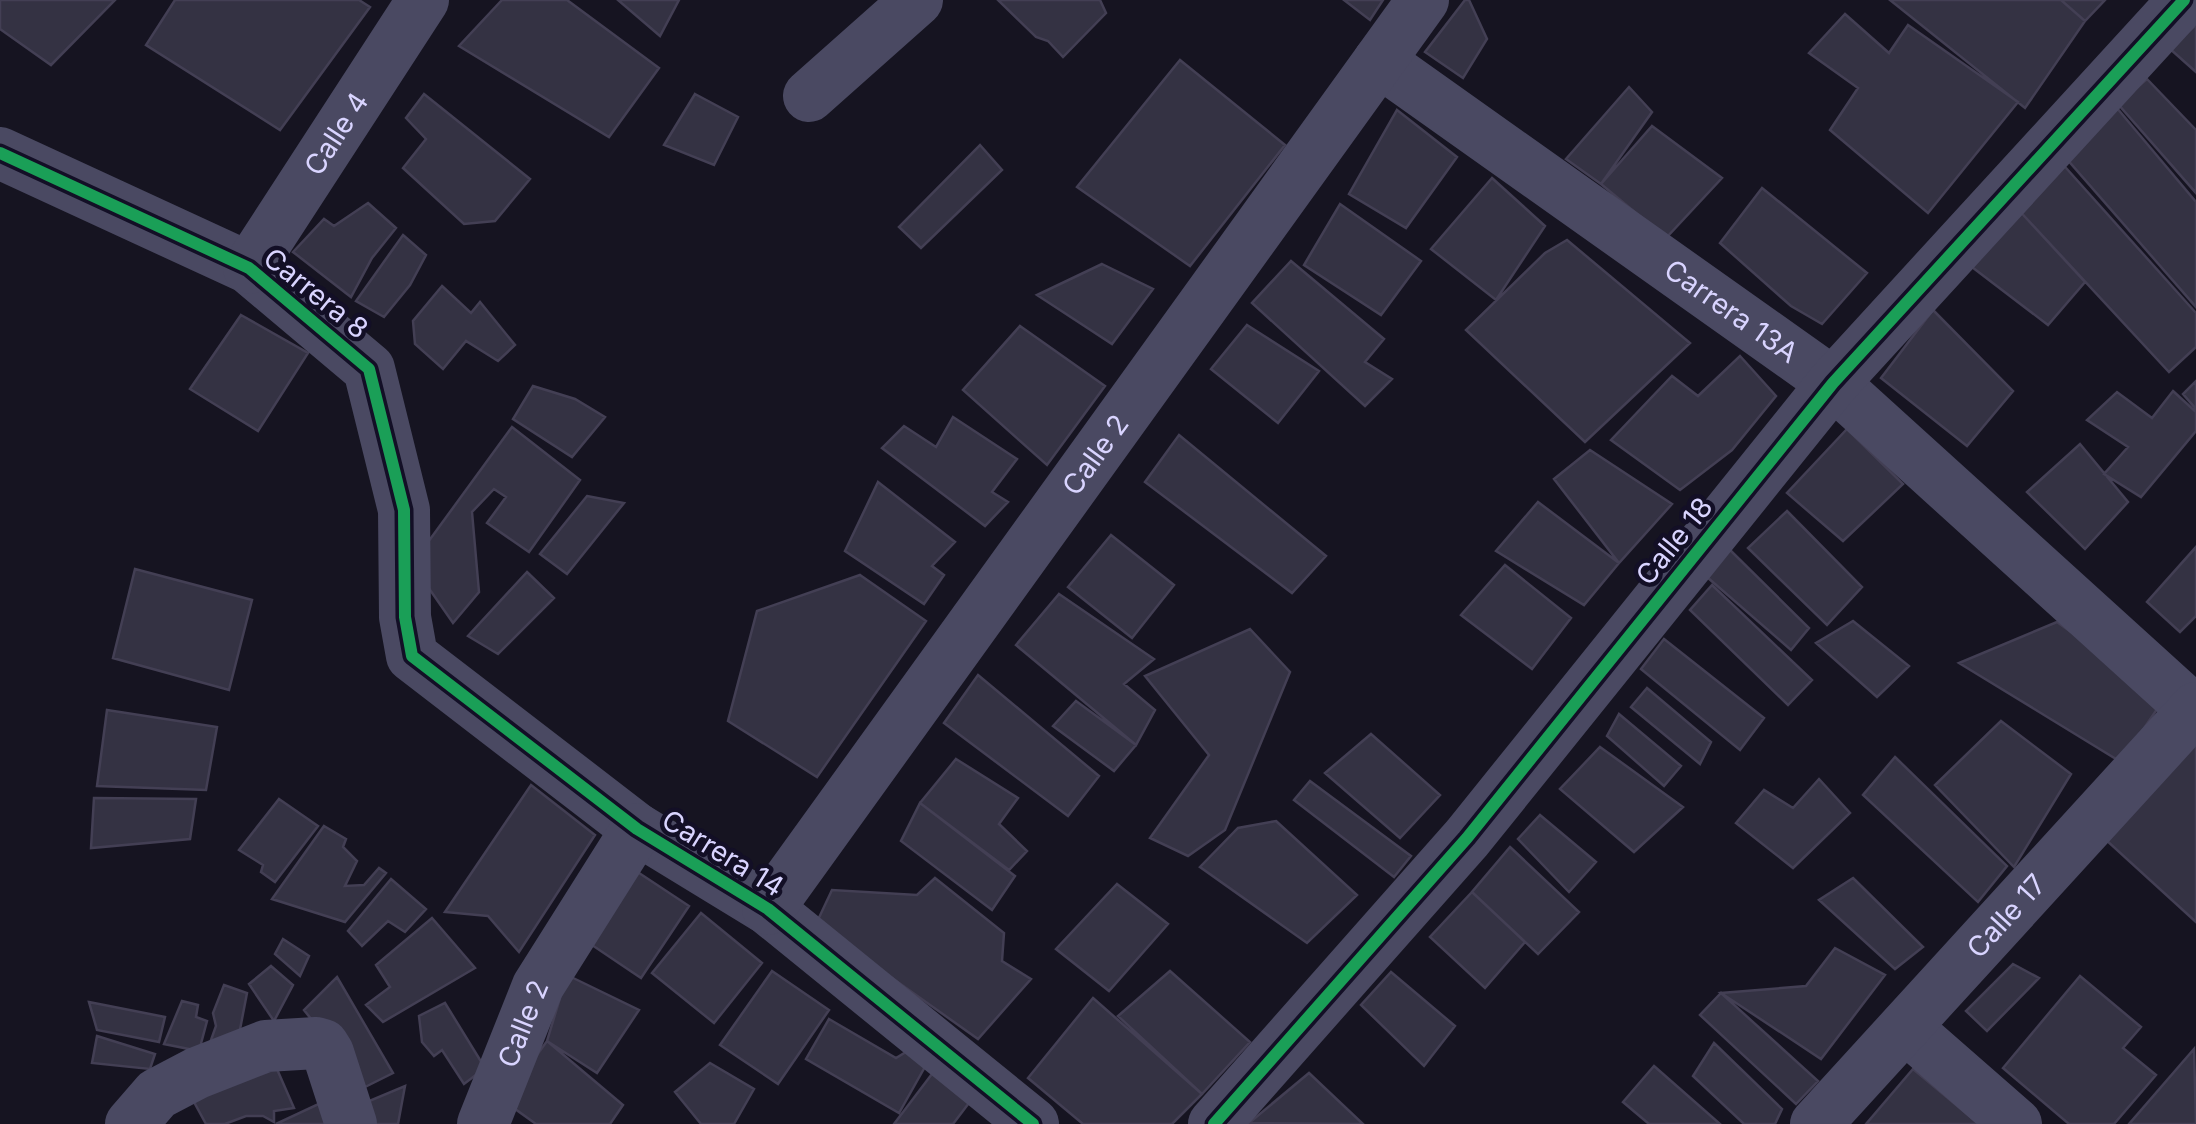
<svg xmlns="http://www.w3.org/2000/svg" width="2196" height="1124" viewBox="0 0 2196 1124" font-family="Inter,sans-serif">
  <style>
    .building { fill: #343243; stroke: #433f54; stroke-width: 2.5 }
    .lines { fill: none; stroke-linecap: round; stroke-linejoin: round }
    .minor { stroke: #4a4962; stroke-width: 52 }
    .cycleway-casing { stroke: #130f26; stroke-width: 19 }
    .cycleway { stroke: #1a9f57; stroke-width: 12 }
    .labels { text-anchor: middle; dominant-baseline: central; stroke-width: 9; stroke-linejoin: round; paint-order: stroke }
    .street-label { font-size: 28px; fill: #d9d4ff; stroke: #130f26 }
  </style>
  <rect width="100%" height="100%" fill="#161421"/>
  <!-- building -->
  <path class="building" d="M0 0H115L51 65 0 29Z
    M175 0H359L370 7 280 130 146 45Z
    M502 0H567L659 68 609 137 459 46Z
    M618 0H679L660 36Z
    M998 0H1100L1106 13 1063 57 1048 41 1036 37Z
    M1344 0H1383L1370 20Z
    M1465 0H1469L1487 39 1463 78 1425 52Z
    M1890 0H2061L2085 21 2025 108Z
    M2061 0H2105L2085 21Z
    M1845 14 1889 53 1908 25 2018 102 1928 213 1830 130 1858 88 1809 53Z
    M2196 25V72L2169 48Z
    M1180 60 1285 145 1190 266 1077 187Z
    M2147 79 2196 130V193L2118 104Z
    M1629 87 1652 112 1601 184 1566 159Z
    M424 94 530 179 495 221 464 224 403 168 426 139 406 118Z
    M695 94 738 117 714 165 664 145Z
    M2111 101 2196 202V307L2059 150Z
    M1397 110 1457 157 1406 228 1349 194Z
    M1652 126 1722 178 1666 238 1601 184Z
    M980 145 1002 170 921 248 899 227Z
    M2058 159 2196 313V347L2169 372 2015 206Z
    M1492 178 1545 226 1496 300 1431 249Z
    M1762 188 1867 273 1822 324 1791 306 1720 243Z
    M368 203 396 228 372 258 351 297 293 252 324 219 334 226Z
    M1340 204 1421 261 1381 315 1304 265Z
    M2015 206 2085 282 2048 325 1968 264Z
    M403 235 426 255 410 285 384 317 356 301Z
    M1567 240 1690 343 1585 442 1466 330 1545 253Z
    M1291 261 1384 339 1365 362 1392 379 1365 406 1252 303Z
    M1102 264 1153 289 1112 344 1037 295Z
    M442 286 471 313 480 302 515 345 498 361 466 341 443 369 415 344 413 321Z
    M1933 310 2013 391 1967 446 1881 378Z
    M241 315 308 353 258 431 190 389Z
    M1247 325 1319 371 1278 423 1211 369Z
    M1020 326 1105 386 1047 465 963 390Z
    M1740 356 1776 396 1732 450 1680 490 1611 440 1672 376 1698 396Z
    M2196 381V409L2183 394Z
    M533 386 575 399 605 417 572 457 513 419Z
    M2173 391 2196 412V431L2141 497 2104 474 2128 447 2087 420 2117 392 2152 418Z
    M953 417 1017 459 992 492 1008 502 985 526 882 448 904 426 936 447Z
    M512 427 580 480 529 552 487 523 506 497 494 489 472 512 479 592 453 623 412 564Z
    M1847 429 1903 484 1843 541 1787 493Z
    M1179 435 1326 556 1292 593 1145 482Z
    M2080 444 2128 502 2085 549 2027 492Z
    M1590 450 1672 504 1619 563 1554 479Z
    M878 482 955 542 932 566 944 575 924 604 845 551Z
    M587 496 624 503 567 574 540 554Z
    M1538 502 1619 563 1584 605 1496 551Z
    M1787 511 1862 587 1827 625 1748 548Z
    M1111 535 1174 585 1132 638 1068 587Z
    M2196 547V616L2180 632 2147 602Z
    M1730 550 1809 628 1791 650 1707 577Z
    M1505 565 1571 618 1532 669 1461 615Z
    M135 569 252 600 229 690 113 658Z
    M527 572 554 598 498 654 468 636Z
    M860 575 926 621 817 777 728 721 757 611Z
    M1712 585 1812 680 1788 705 1690 610Z
    M1059 594 1154 659 1124 684 1155 710 1136 745 1016 645Z
    M1853 621 1909 666 1877 697 1816 643Z
    M2057 622 2164 699 2121 762 1959 663Z
    M1250 629 1290 672 1225 830 1188 856 1150 838 1209 755 1145 676Z
    M1664 639 1764 718 1740 750 1641 669Z
    M978 675 1099 776 1068 816 944 723Z
    M1647 688 1711 742 1700 764 1631 707Z
    M1076 701 1136 745 1114 771 1053 726Z
    M107 710 217 727 206 790 97 786Z
    M1619 714 1681 766 1664 786 1607 736Z
    M2001 721 2071 774 2014 867 1935 785Z
    M1371 734 1440 795 1400 838 1325 773Z
    M2196 740V922L2106 840Z
    M1600 747 1683 807 1634 852 1560 789Z
    M1895 757 2007 866 1978 902 1863 795Z
    M956 759 1018 798 999 824 1027 851 1009 870 920 803Z
    M1819 779 1850 813 1793 868 1736 823 1764 790 1793 808Z
    M1310 781 1411 856 1394 877 1294 800Z
    M531 785 595 835 519 952 488 916 445 912Z
    M94 798 196 799 190 839 91 848Z
    M279 799 318 826 275 882 261 872 263 865 239 850Z
    M920 803 1015 876 992 910 901 841Z
    M1540 815 1596 862 1569 892 1518 839Z
    M1276 821 1357 895 1307 943 1200 867 1238 828Z
    M324 826 346 839 343 847 357 861 345 886 364 885 379 868 386 873 345 922 272 899Z
    M1510 847 1579 912 1538 954 1472 892Z
    M630 867 689 906 641 978 583 939Z
    M935 878 1004 933 1002 961 1031 979 978 1039 816 924 832 890 917 895Z
    M1853 878 1923 947 1895 969 1819 900Z
    M391 879 426 909 405 932 388 921 362 946 348 931Z
    M1117 884 1168 924 1109 991 1056 949Z
    M1472 892 1525 942 1485 988 1430 937Z
    M701 913 762 963 714 1023 652 973Z
    M432 918 475 968 383 1022 366 1005 390 987 376 965Z
    M283 939 309 956 300 976 275 954Z
    M1835 948 1885 975 1821 1059 1721 993 1806 986Z
    M2013 964 2039 978 1987 1031 1966 1011Z
    M271 966 293 985 274 1021 249 984Z
    M772 971 829 1010 778 1084 720 1045Z
    M1170 971 1250 1042 1202 1094 1118 1016Z
    M1391 972 1455 1026 1424 1066 1361 1005Z
    M567 975 639 1010 597 1073 547 1041Z
    M2080 976 2141 1027 2123 1048 2156 1075 2114 1124H2069L2003 1068Z
    M337 977 393 1073 365 1087 304 1010Z
    M224 985 247 993 237 1045 205 1057 216 1026 213 1013Z
    M1721 993 1818 1081 1796 1104 1700 1015Z
    M1093 998 1202 1094 1172 1124H1083L1028 1078Z
    M182 1001 198 1005 196 1017 207 1021 199 1051 164 1044Z
    M89 1002 165 1017 159 1042 97 1030Z
    M445 1003 485 1068 464 1084 442 1050 434 1056 422 1042 419 1016Z
    M829 1019 896 1058 906 1052 926 1065 899 1113 806 1059Z
    M97 1036 155 1054 150 1069 92 1063Z
    M547 1041 623 1105 610 1124H536L504 1101Z
    M1714 1043 1782 1109 1775 1124H1744L1693 1076Z
    M2194 1049 2196 1124H2129Z
    M273 1060 294 1108 274 1111V1122L263 1116H246L225 1124H206L194 1102Z
    M710 1063 754 1089 734 1124H701L675 1092Z
    M938 1066 975 1095 953 1124H894Z
    M1654 1066 1720 1124H1649L1623 1102Z
    M1913 1069 1979 1124H1866Z
    M1309 1073 1363 1124 1249 1123Z
    M405 1086 398 1124H361L355 1107Z
    M325 1101 333 1124H276Z"/>
  <g class="lines">
    <!-- minor -->
    <g class="minor">
      <path id="s1" d="M1379 61 1833 383 2196 712"/>
      <path d="M809 96 917 0"/>
      <path d="M0 153 249 268 369 369 404 510 405 617 412 656 637 829 768 909 1033 1124"/>
      <path id="s2" d="M249 268 423 0"/>
      <path id="s3" d="M768 909 1423 0"/>
      <path d="M1905 1027 2016 1124"/>
      <path d="M131 1124 157 1094 197 1073 266 1046 316 1043 323 1045 328 1053 351 1124"/>
      <path id="s4" d="M483 1124 538 986 637 829"/>
      <path d="M1214 1124 1467 838 1833 383 2184 0"/>
      <path id="s5" d="M1816 1124 2196 708"/>
    </g>
    <!-- cycleway casing -->
    <g class="cycleway-casing">
      <path id="cycleway" d="M0 153 249 268 369 369 404 510 405 617 412 656 637 829 768 909 1033 1124
        M1214 1124 1467 838 1833 383 2184 0"/>
    </g>
    <!-- cycleway -->
    <use href="#cycleway" class="cycleway"/>
  </g>
  <g class="labels">
    <!-- street labels -->
    <g class="street-label">
      <text stroke="none"><textPath href="#s2" startOffset="160">Calle 4</textPath></text>
      <text transform="translate(316 293) rotate(39)">Carrera 8</text>
      <text stroke="none"><textPath href="#s1" startOffset="432">Carrera 13A</textPath></text>
      <text stroke="none"><textPath href="#s3" startOffset="560">Calle 2</textPath></text>
      <text transform="translate(1674 541) rotate(-51)">Calle 18</text>
      <text transform="translate(723 853) rotate(32)">Carrera 14</text>
      <text stroke="none"><textPath href="#s5" startOffset="282">Calle 17</textPath></text>
      <text stroke="none"><textPath href="#s4" startOffset="108">Calle 2</textPath></text>
    </g>
  </g>
</svg>
